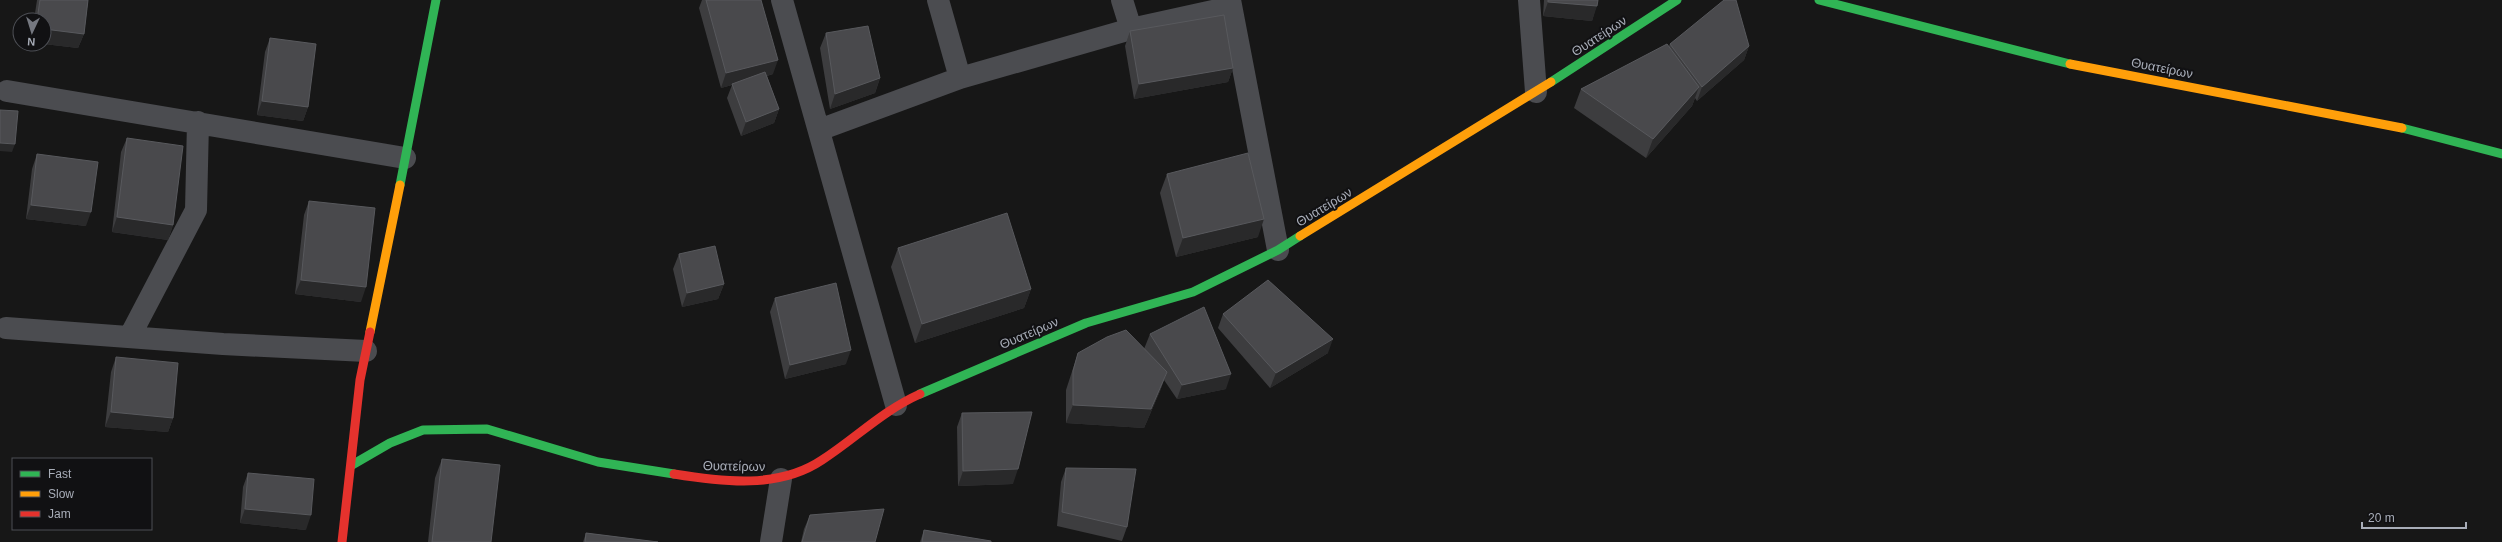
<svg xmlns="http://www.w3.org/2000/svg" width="2502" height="542" viewBox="0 0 2502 542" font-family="Helvetica,sans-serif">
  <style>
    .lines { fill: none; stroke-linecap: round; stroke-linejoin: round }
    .street { stroke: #4b4c50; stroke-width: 22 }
    .fast { stroke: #30b455; stroke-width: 9 }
    .slow { stroke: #ff9f0a; stroke-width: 9 }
    .jam { stroke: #e5322d; stroke-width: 9 }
    .wall { fill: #3d3d3f }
    .shaded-wall { fill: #29292a }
    .building { fill: #49494c; stroke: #58595d }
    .labels { text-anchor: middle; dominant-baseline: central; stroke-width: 4; stroke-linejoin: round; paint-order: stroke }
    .street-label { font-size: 13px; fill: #a8adb8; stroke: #111113 }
  </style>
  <rect width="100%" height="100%" fill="#171717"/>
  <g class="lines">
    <!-- street -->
    <path class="street" d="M782 0 896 405
      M938 0 960 78
      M1122 0 1131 29
      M1230 0 1278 250
      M1529 0 1536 92
      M7 91 405 158
      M819 130 960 78 1131 29 1231 7
      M6 328 223 344 366 351
      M130 336 196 210 198 122
      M771 542 781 479"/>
    <!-- fast -->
    <path class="fast" d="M1819 0 2070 64
      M1551 82 1677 0
      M2402 128 2502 154
      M400 185 436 0
      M920 394 1086 323 1193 292 1278 250 1300 236
      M352 465 390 443 423 430 487 429 598 462 674 474"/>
    <!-- slow -->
    <path class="slow" d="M2070 64 2402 128
      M1300 236 1551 82
      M370 332 400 185"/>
    <!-- jam -->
    <path class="jam" d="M674 474C723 482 779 489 822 460 856 438 882 411 920 394
      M342 542 360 380 370 332"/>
  </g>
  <!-- wall -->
  <path class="wall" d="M37 0H88L84 34 78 48 44 44V20H34Z
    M702 0H761L773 74 767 76 779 109 774 123 741 136 727 98 732 85 721 88 699 8Z
    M1544 0H1598L1592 21 1543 16Z
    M1130 31 1233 68 1228 82 1134 99 1125 46Z
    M826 33 880 78 875 93 830 109 820 48Z
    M270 38 308 107 303 121 257 115 265 52Z
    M1670 44 1749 46 1744 60 1697 101 1695 98 1692 106 1646 158 1574 108 1581 89 1669 46Z
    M127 138 173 225 168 240 112 232 121 152Z
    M37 154 86 226 26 219 32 169Z
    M1167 174 1258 237 1176 257 1160 193Z
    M309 201 361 302 295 294 304 215Z
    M898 248 1031 289 1024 308 915 343 891 267Z
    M679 254 724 284 718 299 682 307 673 269Z
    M775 298 846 364 785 379 770 312Z
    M1223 314 1328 353 1270 388 1218 328Z
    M1150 334 1226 389 1177 399 1164 380 1160 391 1144 428 1066 423V390L1078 353 1144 349Z
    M116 357 173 418 168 432 105 427 111 372Z
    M962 413 1013 484 958 486 957 427Z
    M442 459 491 542H428L435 478Z
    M1066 468 1127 527 1122 541 1057 526 1061 482Z
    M248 473 306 530 240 523 243 487Z
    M810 515 875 542H801L804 529Z
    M924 530 991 542H920Z
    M586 533 658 542H583Z"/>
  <!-- shaded-wall -->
  <path class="shaded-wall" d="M1548 2 1597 6 1592 21 1543 16Z
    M44 29 84 34 78 48 44 44Z
    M1749 46 1744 60 1697 101 1702 87Z
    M778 60 773 74 733 85 732 84V85L721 88 726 73Z
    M1233 68 1228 82 1134 99 1139 84Z
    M880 78 875 93 830 109 835 94Z
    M1699 87 1692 106 1646 158 1653 139Z
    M262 101 308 107 303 121 257 115Z
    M779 109 774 123 741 136 746 122Z
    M0 143 15 144 12 152 0 151Z
    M31 205 91 212 86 226 26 219Z
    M117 217 173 225 168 240 112 232Z
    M1264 219 1258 237 1176 257 1183 238Z
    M301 280 366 287 361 302 295 294Z
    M724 284 718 299 682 307 687 293Z
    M1031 289 1024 308 915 343 922 324Z
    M1333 339 1328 353 1270 388 1276 373Z
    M851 350 846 364 785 379 790 365Z
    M1167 372 1160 391 1144 428 1066 423 1073 405Z
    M1231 374 1226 389 1177 399 1182 385Z
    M111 412 173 418 168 432 105 427Z
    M1018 469 1013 484 958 486 963 471Z
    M245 509 311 515 306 530 240 523Z"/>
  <!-- building -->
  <path class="building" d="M40 0H88L84 34 44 29V20H37Z
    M706 0H761L778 60 726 73Z
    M1548 0H1598L1597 6 1548 2Z
    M1724 0H1736L1749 46 1702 87 1670 44Z
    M1224 15 1233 68 1139 84 1130 31Z
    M868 26 880 78 835 94 826 33Z
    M270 38 316 44 308 107 262 101Z
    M1667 44 1699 87 1653 139 1581 89Z
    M765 72 779 109 746 122 732 84Z
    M0 110 18 111 15 144 0 143Z
    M127 138 183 146 173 225 117 217Z
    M1248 153 1264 219 1183 238 1167 174Z
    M37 154 98 162 91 212 31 205Z
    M309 201 375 208 366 287 301 280Z
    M1007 213 1031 289 922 324 898 248Z
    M715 246 724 284 687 293 679 254Z
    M1268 280 1333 339 1276 373 1223 314Z
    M836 283 851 350 790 365 775 298Z
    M1204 307 1231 374 1182 385 1150 334Z
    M1126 330 1167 372 1151 409 1073 405V371L1078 353 1107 337Z
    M116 357 178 363 173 418 111 412Z
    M1032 412 1018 469 963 471 962 413Z
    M442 459 500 465 491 542H432Z
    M1066 468 1136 469 1127 527 1062 512Z
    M248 473 314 479 311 515 245 509Z
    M884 509 875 542H802L810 515Z
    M924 530 991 541V542H922Z
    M586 533 658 542H585Z"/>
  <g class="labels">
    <!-- street labels -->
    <g class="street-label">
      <text transform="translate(1599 36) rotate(-33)">Θυατείρων</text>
      <text transform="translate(2162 68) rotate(11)">Θυατείρων</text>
      <text transform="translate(1324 207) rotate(-31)">Θυατείρων</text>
      <text transform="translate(1029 333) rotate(-23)">Θυατείρων</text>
      <text transform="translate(734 466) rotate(1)">Θυατείρων</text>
    </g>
  </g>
  <!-- legend -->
  <rect x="12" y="458" width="140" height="72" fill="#111113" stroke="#4d4f55"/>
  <rect x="20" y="471" width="20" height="6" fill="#30b455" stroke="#4d4f55"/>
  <text x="48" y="478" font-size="12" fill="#a8adb8">Fast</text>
  <rect x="20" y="491" width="20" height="6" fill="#ff9f0a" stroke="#4d4f55"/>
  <text x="48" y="498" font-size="12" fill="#a8adb8">Slow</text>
  <rect x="20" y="511" width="20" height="6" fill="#e5322d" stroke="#4d4f55"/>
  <text x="48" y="518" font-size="12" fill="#a8adb8">Jam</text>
  <!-- north arrow -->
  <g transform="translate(32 32) rotate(184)"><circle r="19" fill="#111113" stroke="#4d4f55"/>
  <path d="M0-3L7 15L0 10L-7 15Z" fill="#757880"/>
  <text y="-6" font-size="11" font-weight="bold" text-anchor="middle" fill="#a8adb8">N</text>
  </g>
  <!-- scale -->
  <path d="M2362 522v6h104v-6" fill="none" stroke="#a8adb8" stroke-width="2"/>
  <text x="2368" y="522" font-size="12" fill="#a8adb8" stroke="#111113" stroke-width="3" paint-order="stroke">20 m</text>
</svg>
